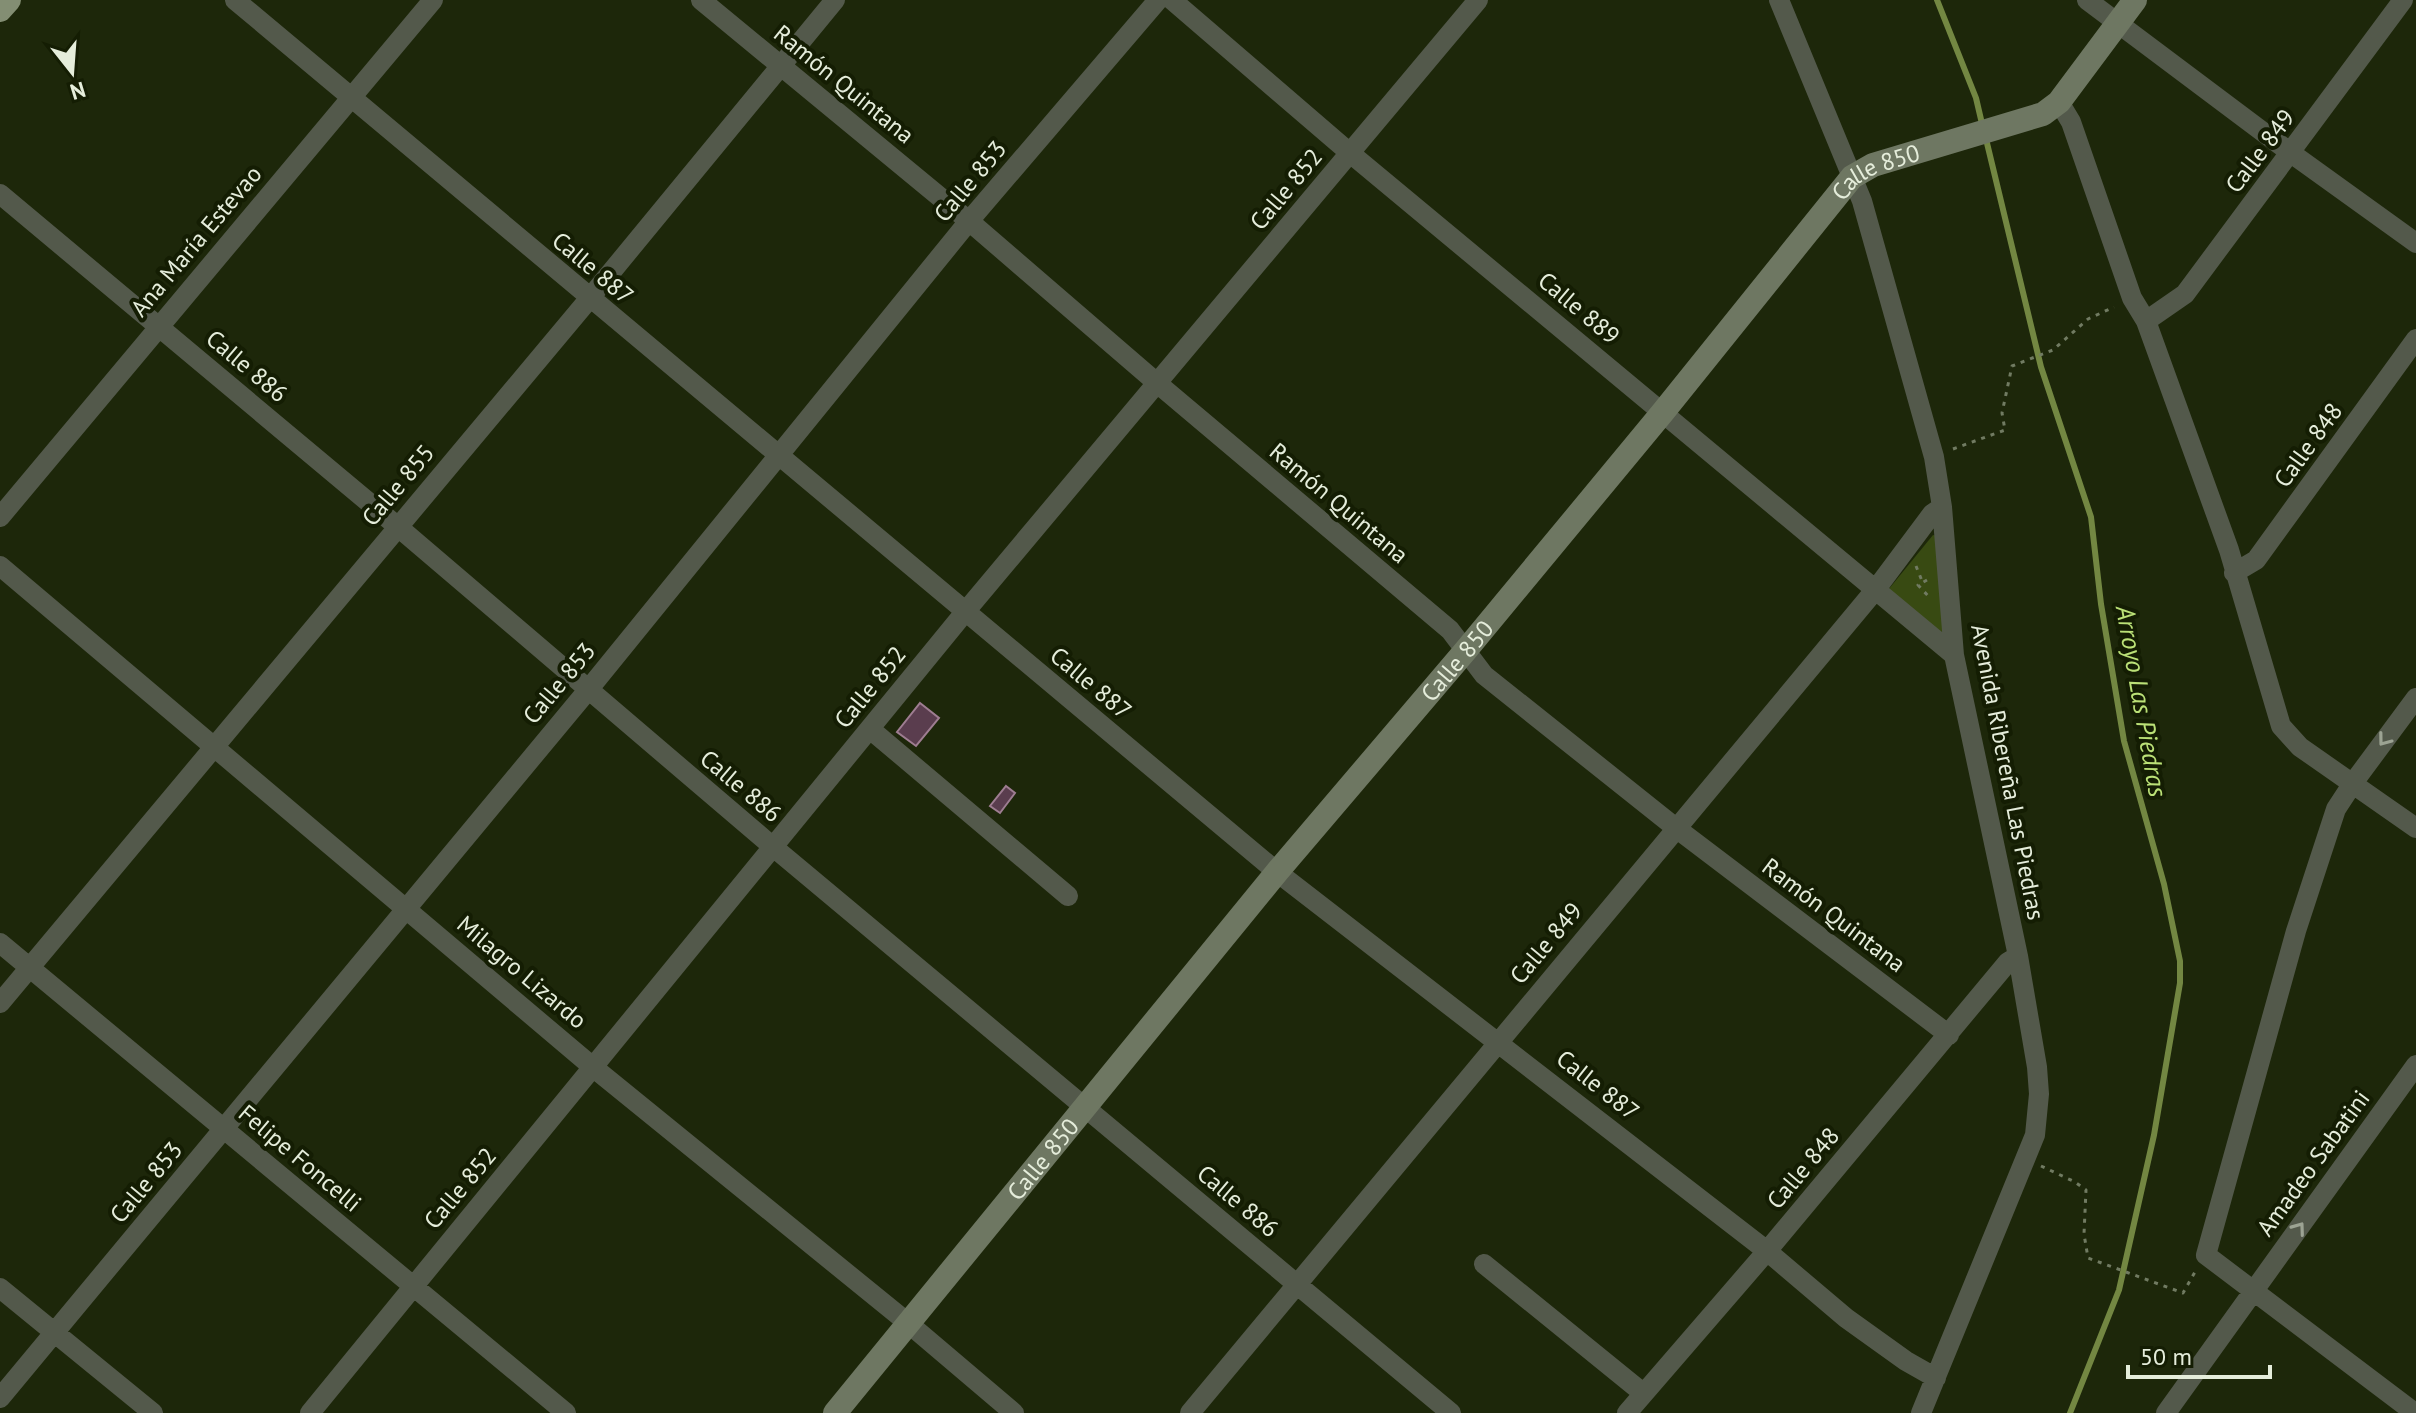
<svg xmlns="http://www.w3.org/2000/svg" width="2416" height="1413" viewBox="0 0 2416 1413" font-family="'PT Sans',sans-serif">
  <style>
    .green { fill: #384a12 }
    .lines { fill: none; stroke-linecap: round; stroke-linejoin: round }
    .stream { stroke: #738742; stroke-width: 6 }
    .building { fill: #5a3d4e; stroke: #9e7d91; stroke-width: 2 }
    .path { stroke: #717b62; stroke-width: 3; stroke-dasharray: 4 6; stroke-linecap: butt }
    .minor { stroke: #53594b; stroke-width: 20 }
    .secondary { stroke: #6e7762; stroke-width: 24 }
    .primary { stroke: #838e73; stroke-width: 24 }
    .oneway { stroke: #9ca393 }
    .labels { text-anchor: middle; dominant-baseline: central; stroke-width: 8; stroke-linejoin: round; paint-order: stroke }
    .street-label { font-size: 24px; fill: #e5eddb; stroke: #141d03 }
    .water-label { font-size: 26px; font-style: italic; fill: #bbe177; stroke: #141d03 }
  </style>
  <rect width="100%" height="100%" fill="#1d270a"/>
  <!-- green -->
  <path class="green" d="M1933 535 1938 536 1945 638 1888 590Z"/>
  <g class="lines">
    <!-- stream -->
    <path class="stream" d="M1937 0 1976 98 1983 128
      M1986 139 2041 367 2091 517 2101 604 2124 741 2164 884 2180 961V983L2154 1135 2119 1290 2070 1413"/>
  </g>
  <!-- building -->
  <path class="building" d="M920 703 939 718 916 746 897 732Z
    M1006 786 1015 793 1000 813 990 806Z"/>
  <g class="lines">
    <!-- path -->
    <path class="path" d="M1953 449 2005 430 2002 413 2012 366 2053 350 2088 319 2114 307
      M1916 566 1922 581
      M1927 580 1918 585 1930 598
      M2041 1166 2075 1182 2086 1190 2084 1234 2088 1258 2183 1293 2195 1272"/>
    <!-- minor -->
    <path class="minor" d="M235 0 1277 872 1767 1251 1846 1318 1906 1361 1936 1378
      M701 0 969 221 1157 383 1450 630 1484 675 1676 828 1949 1035
      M1172 0 1350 153 1954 655
      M1779 0 1862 201 1934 457 1942 507 1954 655 2018 956 2037 1067 2039 1094 2035 1135 1921 1413
      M2087 0 2291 153 2416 243
      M2059 102 2071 122 2132 298 2146 321 2229 550 2281 726 2300 747 2416 828
      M0 194 397 526 772 846 1451 1413
      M2146 321 2185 294 2403 0
      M0 517 433 0
      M0 566 594 1068 908 1323 1014 1413
      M2234 573 2256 560 2416 339
      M870 729 1068 896
      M0 943 566 1413
      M0 1003 589 299 835 0
      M1484 1264 1643 1393
      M0 1288 153 1413
      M0 1398 588 690 969 221 1158 0
      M310 1413 965 612 1478 0
      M1190 1413 1876 589 1932 514 1942 507
      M1627 1413 1767 1251 2008 962 2018 956
      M2166 1413 2416 1065
      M2415 1413 2206 1255 2296 931 2336 809 2353 783 2416 698"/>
    <!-- secondary -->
    <path class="secondary" id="s1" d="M835 1413 1277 872 1466 650 1663 412 1852 177 1873 165 2043 114 2059 102 2135 0"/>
    <!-- primary -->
    <path class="primary" d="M0 10 9 0"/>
  </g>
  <!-- one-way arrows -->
  <defs><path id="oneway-chevron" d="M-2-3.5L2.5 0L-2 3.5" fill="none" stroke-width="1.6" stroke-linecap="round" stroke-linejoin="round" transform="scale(2)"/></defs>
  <g class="oneway">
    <use href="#oneway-chevron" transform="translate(2384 740) rotate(127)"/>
    <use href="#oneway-chevron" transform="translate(2299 1228) rotate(-54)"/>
  </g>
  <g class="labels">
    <!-- street labels -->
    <g class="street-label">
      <text transform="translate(844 84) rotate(39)">Ramón Quintana</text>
      <text transform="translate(2260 151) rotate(-53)">Calle 849</text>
      <text stroke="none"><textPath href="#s1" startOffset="1624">Calle 850</textPath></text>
      <text transform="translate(970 181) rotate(-50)">Calle 853</text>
      <text transform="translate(1286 189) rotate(-50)">Calle 852</text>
      <text transform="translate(196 241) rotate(-50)">Ana María Estevao</text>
      <text transform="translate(593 268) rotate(40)">Calle 887</text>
      <text transform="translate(1579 308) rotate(40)">Calle 889</text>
      <text transform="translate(247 366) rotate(40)">Calle 886</text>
      <text transform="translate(2308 445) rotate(-54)">Calle 848</text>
      <text transform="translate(398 485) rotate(-50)">Calle 855</text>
      <text transform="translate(1339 503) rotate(40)">Ramón Quintana</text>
      <text stroke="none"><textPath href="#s1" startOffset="976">Calle 850</textPath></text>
      <text transform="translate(559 683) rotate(-50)">Calle 853</text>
      <text transform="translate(1091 683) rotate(40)">Calle 887</text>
      <text transform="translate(870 687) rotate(-51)">Calle 852</text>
      <text transform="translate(2008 772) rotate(79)">Avenida Ribereña Las Piedras</text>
      <text transform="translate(741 786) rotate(40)">Calle 886</text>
      <text transform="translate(1834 915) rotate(37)">Ramón Quintana</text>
      <text transform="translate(1546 943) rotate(-50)">Calle 849</text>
      <text transform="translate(522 972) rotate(40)">Milagro Lizardo</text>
      <text transform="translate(1598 1085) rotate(38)">Calle 887</text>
      <text transform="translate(300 1158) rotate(40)">Felipe Foncelli</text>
      <text stroke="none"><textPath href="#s1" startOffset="328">Calle 850</textPath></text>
      <text transform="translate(2313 1163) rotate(-54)">Amadeo Sabatini</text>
      <text transform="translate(1803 1168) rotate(-50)">Calle 848</text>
      <text transform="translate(146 1182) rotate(-50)">Calle 853</text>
      <text transform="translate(460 1188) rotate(-50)">Calle 852</text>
      <text transform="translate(1238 1201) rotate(40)">Calle 886</text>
    </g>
    <!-- water labels -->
    <g class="water-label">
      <text transform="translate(2142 701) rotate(80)">Arroyo Las Piedras</text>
    </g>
  </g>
  <!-- north arrow -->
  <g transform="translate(72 72) rotate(163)" stroke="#141d03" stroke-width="6" paint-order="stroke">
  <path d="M0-6L14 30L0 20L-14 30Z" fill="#e5eddb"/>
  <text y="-12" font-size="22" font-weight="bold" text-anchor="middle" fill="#e5eddb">N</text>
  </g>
  <!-- scale -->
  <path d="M2128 1365v12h142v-12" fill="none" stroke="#e5eddb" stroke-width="4"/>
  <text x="2140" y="1365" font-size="24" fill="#e5eddb" stroke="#141d03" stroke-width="6" paint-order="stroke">50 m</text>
</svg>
